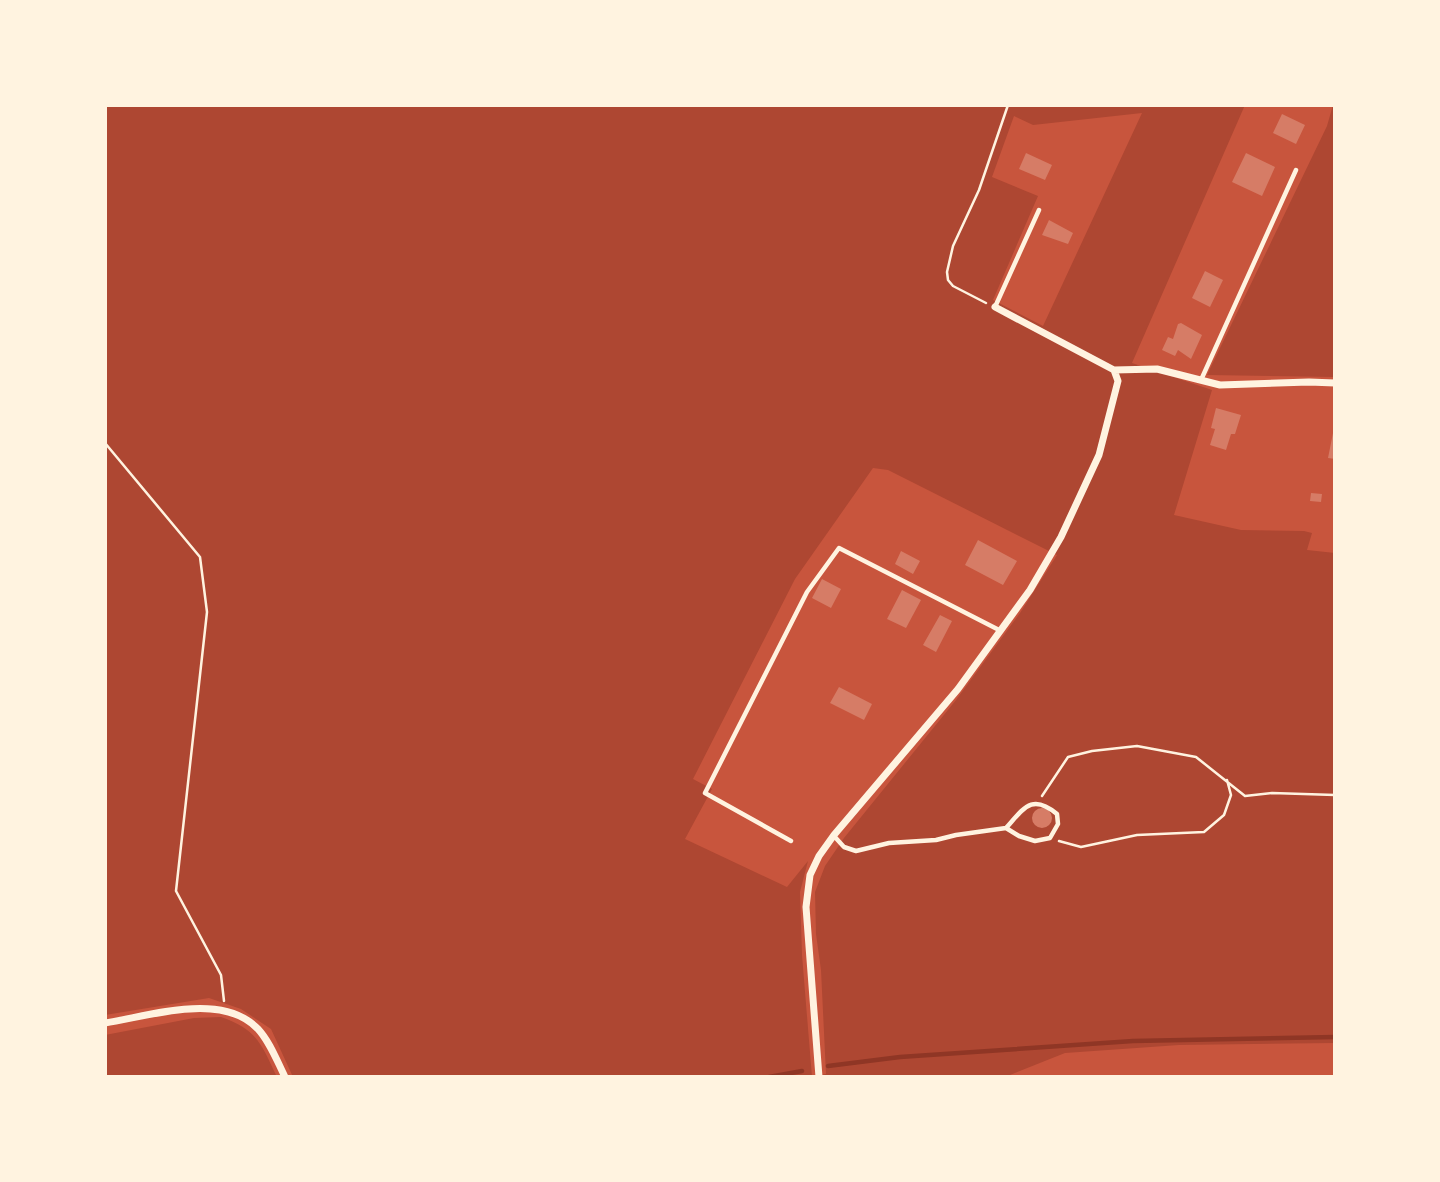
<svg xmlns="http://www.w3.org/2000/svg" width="1440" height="1182" viewBox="0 0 1440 1182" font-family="Karla,sans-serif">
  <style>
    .green { fill: #ae4732; fill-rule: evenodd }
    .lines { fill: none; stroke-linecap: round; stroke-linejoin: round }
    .stream { stroke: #8f3625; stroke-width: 4.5 }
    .building { fill: #d67c66 }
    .path { stroke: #fff3e0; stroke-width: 2.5 }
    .service { stroke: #fff3e0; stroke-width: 4.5 }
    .minor { stroke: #fff3e0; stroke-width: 7 }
  </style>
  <rect width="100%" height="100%" fill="#c8553d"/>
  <!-- green -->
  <path class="green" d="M105 105H1245L1132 363 1212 390 1174 515 1241 530 1304 531 1312 533 1307 550 1335 553V1043L1179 1045 1065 1053 1005 1077H813L826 1074 821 970 816 934 815 892 825 866 844 838 956 700 1020 613 1057 555 888 470 873 468 795 579 693 779 712 789 685 839 787 887 808 861 800 892 802 955 812 1077H293L271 1029 241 1009 209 998 105 1015ZM1142 113 1043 326 993 300 1038 196 992 177 1014 116 1033 125Z
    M1333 105H1335V377L1207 375 1327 126Z
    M221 1017C258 1030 261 1044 277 1077H105V1035L194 1018Z"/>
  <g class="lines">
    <!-- stream -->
    <path class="stream" d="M828 1066 900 1057 1133 1041 1335 1037
      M769 1077 802 1071"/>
  </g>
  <!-- building -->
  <path class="building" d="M1282 114 1305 125 1296 144 1273 133Z
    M1026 153 1052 165 1045 180 1019 169Z
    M1246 153 1275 167 1262 196 1232 182Z
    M1049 220 1073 233 1068 244 1042 235Z
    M1205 271 1223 280 1210 307 1192 298Z
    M1181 323 1202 335 1191 359 1178 350 1175 356 1162 350 1168 337 1173 339 1178 324Z
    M1216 408 1241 415 1235 434H1231L1226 450 1210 445 1215 429 1211 428Z
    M1334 428H1335V459L1328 458Z
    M1311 493 1322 494 1321 502 1310 501Z
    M978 540 1017 561 1003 585 965 565Z
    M901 551 920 561 913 574 895 564Z
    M822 579 841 589 831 608 812 598Z
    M902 590 921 600 906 628 887 619Z
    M940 615 952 621 936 652 923 645Z
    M839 687 872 704 864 720 830 703Z
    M1032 818a10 10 0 1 1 20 0a10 10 0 1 1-20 0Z"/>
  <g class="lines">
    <!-- path -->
    <path class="path" d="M986 303 953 286 948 280 947 272 953 246 979 190 1008 105
      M105 443 200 557 207 612 176 891 221 975 224 1001
      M1042 796 1068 757 1092 751 1137 746 1196 757 1245 796 1272 793 1335 795
      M1059 841 1081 847 1137 835 1204 832 1224 815 1231 795 1227 780"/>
    <!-- service -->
    <path class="service" d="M995 307 1039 210
      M1201 380 1296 170
      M834 836 844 847 856 851 889 843 936 840 956 835 1006 828 1019 836 1035 841 1050 838 1058 824 1057 814C1032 793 1024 808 1006 828
      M791 841 705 793 807 592 839 548 1001 631"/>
    <!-- minor -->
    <path class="minor" d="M1114 370 1157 369 1220 385 1309 382 1335 383
      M105 1023C150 1016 222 991 258 1029 270 1042 277 1061 285 1077
      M819 1077 806 907 810 875 819 856 834 835 958 689 1030 590 1061 537 1099 455 1118 381 1114 370 995 307"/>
  </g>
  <!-- border -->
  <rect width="1440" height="1182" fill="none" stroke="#fff3e0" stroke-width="214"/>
</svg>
